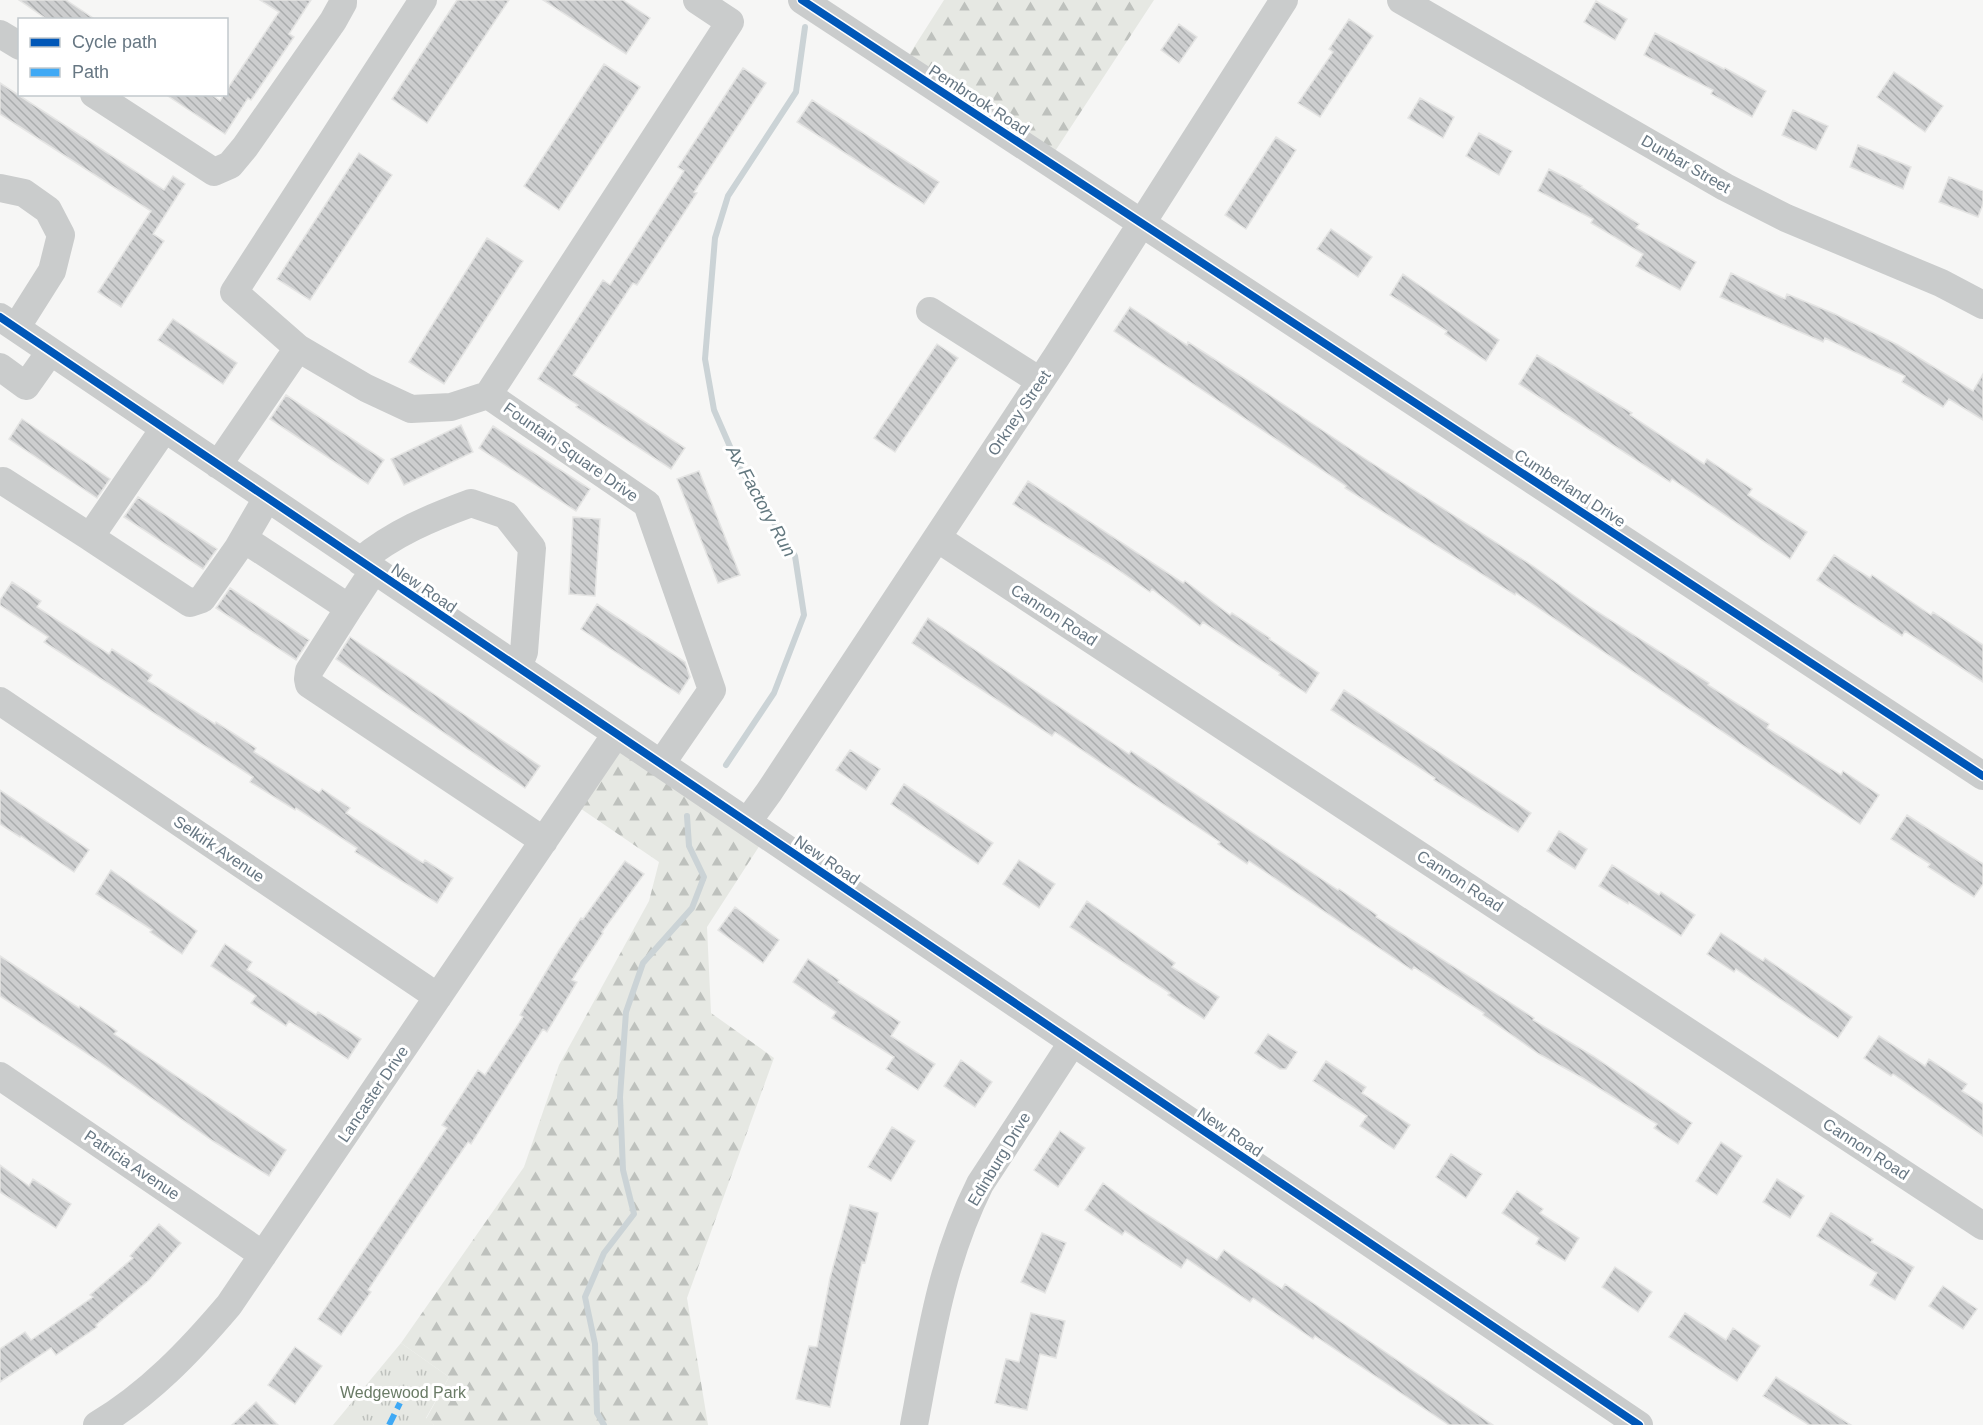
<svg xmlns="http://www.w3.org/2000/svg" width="1983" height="1425" viewBox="0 0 1983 1425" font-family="Helvetica,sans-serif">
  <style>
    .forest { fill: url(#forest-firs) }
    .park { fill: url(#park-tufts) }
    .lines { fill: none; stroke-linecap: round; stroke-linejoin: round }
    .stream { stroke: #cbd3d6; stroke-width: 6 }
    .building { fill: url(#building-back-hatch); stroke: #e5e5e4; stroke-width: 1.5 }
    .minor { stroke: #cacccc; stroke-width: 28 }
    .quiet { stroke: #3fa9f5; stroke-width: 6; stroke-dasharray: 12 6; stroke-linecap: butt }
    .cycleway-casing { stroke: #fff; stroke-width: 11 }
    .cycleway { stroke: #0057b8; stroke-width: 8 }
    .labels { text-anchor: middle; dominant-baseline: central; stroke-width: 6; stroke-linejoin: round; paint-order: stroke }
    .street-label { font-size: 16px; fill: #677783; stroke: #fff }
    .park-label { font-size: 16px; fill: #6a7b66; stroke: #fff }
    .water-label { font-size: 18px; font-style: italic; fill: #63787f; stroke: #fff }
  </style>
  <defs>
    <pattern id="forest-firs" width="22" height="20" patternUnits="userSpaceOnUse" patternTransform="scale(1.5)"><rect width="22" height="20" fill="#e6e8e3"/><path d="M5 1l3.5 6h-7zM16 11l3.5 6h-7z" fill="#bec1bd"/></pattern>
    <pattern id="park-tufts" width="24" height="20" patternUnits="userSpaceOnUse" patternTransform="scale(1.5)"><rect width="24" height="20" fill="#e6e8e3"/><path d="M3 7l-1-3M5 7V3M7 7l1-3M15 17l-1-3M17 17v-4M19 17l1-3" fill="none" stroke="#bec1bd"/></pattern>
    <pattern id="building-back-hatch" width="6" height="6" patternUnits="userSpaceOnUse" patternTransform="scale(1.5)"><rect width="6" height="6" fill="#cdcecf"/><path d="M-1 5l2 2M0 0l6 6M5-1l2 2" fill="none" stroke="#aaacad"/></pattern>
  </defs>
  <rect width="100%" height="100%" fill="#f6f6f5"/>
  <!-- forest -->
  <path class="forest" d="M944 0H1154L1048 162 902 66Z
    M616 734 767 834 707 927 711 1013 774 1058 687 1298 708 1425H434L426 1419 449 1377 401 1343 524 1167 559 1065 649 901 659 862 571 802Z"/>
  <!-- park -->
  <path class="park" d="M401 1343 449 1377 426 1418 434 1425H333Z"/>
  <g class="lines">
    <!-- stream -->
    <path class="stream" d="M726 765 774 693 804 615 795 556 738 465 714 410 705 359 715 238 728 196 796 92 805 27
      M604 1425 597 1413 595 1344 585 1297 604 1253 634 1214 623 1170 620 1097 626 1012 643 963 692 908 704 877 689 846 687 816"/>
  </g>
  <!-- building -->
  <path class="building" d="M19 0H66L96 20H48Z
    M260 0H311L289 34 294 37 251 100 248 98 225 134 165 94H211L220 101 224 94H226V91L279 12Z
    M457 0H509L427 123 392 99Z
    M543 0H623L650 18 626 54Z
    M1596 1 1627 19 1615 40 1584 22Z
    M1349 19 1373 36 1320 117 1298 103 1333 52 1329 49Z
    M1179 24 1197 37 1179 63 1161 50Z
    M1655 33 1724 69 1725 68 1766 91 1752 117 1711 94 1713 90 1644 55Z
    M604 64 640 87 559 210 524 186Z
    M743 68 766 83 694 192 697 193 637 285 633 283 573 375 685 448 671 469 576 407 578 405 538 379 603 280 610 285 684 171 678 167Z
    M1894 72 1943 106 1925 132 1877 97Z
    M0 83 164 190 173 176 185 184 153 234 164 241 121 307 98 292 151 211 0 114Z
    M1420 98 1454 117 1443 138 1408 118Z
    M812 100 939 182 924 204 797 122Z
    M1793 110 1828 126 1816 150 1782 135Z
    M1479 133 1512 151 1499 175 1466 156Z
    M1276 137 1296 150 1246 229 1225 215Z
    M1858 145 1911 167 1903 189 1850 167Z
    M359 153 392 175 310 300 277 279Z
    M1549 169 1582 186 1581 187 1639 224 1636 228 1696 262 1680 290 1636 266 1643 254 1591 223 1593 219 1538 191Z
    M1949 177 1983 191V204L1978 217 1939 202Z
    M1331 229 1372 257 1358 277 1317 249Z
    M487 238 523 261 444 384 409 362Z
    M1731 273 1785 299 1787 294 1835 314 1898 345 1973 391 1983 374V420L1949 399 1943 407 1902 382 1905 376 1825 338 1823 342 1720 297Z
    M1403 274 1499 340 1486 361 1445 334 1447 331 1390 295Z
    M1130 307 1187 345 1188 342 1247 380 1364 458 1533 566 1590 607 1709 683 1708 685 1769 724 1767 728 1841 775 1843 771 1879 795 1860 824 1516 593 1515 595 1345 488 1346 486 1114 331Z
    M173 319 237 363 223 384 158 340Z
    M937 344 958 358 895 452 874 438Z
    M1537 355 1632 413 1630 415 1704 464 1707 459 1752 489 1748 495 1807 532 1790 559 1672 479 1670 482 1519 384Z
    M286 395 384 460 368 484 270 419Z
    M22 419 110 479 97 498 9 439Z
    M461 425 473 452 404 485 391 459Z
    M493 426 590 489 576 511 479 448Z
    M699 471 740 575 718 583 677 479Z
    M1028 481 1183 583 1185 581 1230 615 1232 613 1270 638 1269 639 1319 673 1306 693 1279 675 1280 673 1203 622 1200 626 1152 589 1150 592 1111 565 1013 504Z
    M138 497 217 549 203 569 124 517Z
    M573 517 600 519 595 596 569 594Z
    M1834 555 1870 578 1872 575 1931 615 1933 612 1983 645V682L1905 631 1902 636 1817 580Z
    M12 582 41 601 37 607 109 654 112 649 152 675 148 681 215 724 216 722 256 748 254 752 319 793 322 789 350 808 346 813 423 863 425 860 453 878 437 903 355 852 357 848 296 808 295 810 250 782 253 777 44 642 48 637 0 605V600Z
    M230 588 309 640 296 660 216 608Z
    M597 604 685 662 690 677 679 694 581 629Z
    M928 618 1129 754 1131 751 1338 890 1339 889 1377 915 1376 917 1534 1018 1533 1020 1593 1056 1692 1123 1678 1144 1654 1128 1657 1124 1581 1077 1539 1054 1483 1015 1484 1013 1414 967 1412 970 1249 861 1247 864 1218 844 1220 842 1055 732 1052 736 959 675 912 643Z
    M350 637 540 766 525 788 336 659Z
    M1344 690 1531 813 1518 832 1434 780 1435 778 1331 710Z
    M850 750 880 769 866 790 836 770Z
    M904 784 993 843 978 864 891 804Z
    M0 790 89 850 74 872 21 836 20 837 0 824Z
    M1907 815 1983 864V884L1974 897 1928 867 1930 864 1891 839Z
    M1559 831 1587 849 1575 869 1547 851Z
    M1019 860 1055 884 1039 908 1003 884Z
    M625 861 644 874 602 932 603 933 572 980 577 982 547 1032 543 1029 471 1144 468 1142 423 1208 368 1290 371 1292 341 1335 318 1319 447 1128 442 1125 478 1070 485 1075 523 1017 520 1015 558 952 581 918 583 919Z
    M1612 865 1659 895 1661 892 1695 915 1681 936 1629 902 1628 904 1599 886Z
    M111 870 197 931 182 954 150 932 152 930 96 894Z
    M1087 901 1175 963 1172 967 1219 997 1204 1019 1168 995 1170 993 1070 927Z
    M735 907 779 940 763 963 718 930Z
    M1721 933 1763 961 1765 958 1852 1017 1838 1038 1736 969 1734 972 1707 954Z
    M225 944 252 962 247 970 316 1015 318 1012 361 1039 348 1059 289 1021 286 1026 251 1003 256 996 211 966Z
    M0 956 79 1008 80 1006 117 1031 114 1034 286 1150 269 1176 213 1141 97 1060 0 996Z
    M808 959 839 980 838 982 900 1022 891 1036 935 1064 918 1090 886 1069 894 1057 832 1018 836 1012 793 982Z
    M1268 1034 1297 1052 1286 1069H1280L1255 1053Z
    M1879 1036 1925 1066 1929 1059 1967 1084 1962 1091 1983 1104V1136L1893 1074 1891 1076 1864 1058Z
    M961 1060 992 1082 975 1107 944 1086Z
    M1326 1061 1366 1087 1362 1093 1410 1125 1394 1149 1360 1126 1367 1116 1313 1081Z
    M892 1127 915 1141 891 1181 868 1167Z
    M1060 1131 1085 1148 1058 1187 1034 1170Z
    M1721 1142 1742 1156 1717 1195 1696 1181Z
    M1451 1154 1482 1174 1466 1198 1436 1177Z
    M0 1165 29 1186 33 1179 71 1204 56 1228 0 1192Z
    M1777 1179 1804 1196 1790 1218 1763 1202Z
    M1103 1183 1140 1210 1217 1260 1224 1250 1282 1289 1285 1284 1493 1425H1449L1315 1336 1313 1339 1253 1298 1250 1302 1187 1259 1181 1268 1125 1231 1122 1235 1085 1210Z
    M1517 1191 1543 1209 1540 1213 1579 1238 1565 1261 1536 1244 1539 1238 1502 1213Z
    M850 1205 878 1213 865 1263 862 1262 830 1407 796 1399 809 1346 817 1347 830 1278Z
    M1831 1213 1873 1239 1871 1242 1914 1267 1895 1300 1870 1285 1877 1273 1817 1236Z
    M159 1224 181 1243 149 1280 96 1325 97 1327 56 1355 51 1348 0 1382V1349L25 1332 31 1340 93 1297 90 1295 133 1258 130 1256Z
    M1042 1233 1066 1243 1045 1293 1021 1282Z
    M1615 1267 1652 1292 1638 1312 1602 1287Z
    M1943 1286 1977 1309 1963 1329 1929 1306Z
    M1031 1313 1065 1321 1056 1358 1040 1354 1027 1410 995 1403 1006 1359 1019 1362Z
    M1685 1313 1726 1340 1733 1328 1760 1346 1737 1381 1669 1337Z
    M295 1347 322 1366 295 1404 268 1385Z
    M1776 1377 1814 1401 1851 1425H1809L1763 1396Z
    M256 1402 278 1425H232Z"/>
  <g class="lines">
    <!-- minor -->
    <path class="minor" d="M423 0 234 292 298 348 366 388 411 409 451 407 488 395 647 504 712 690 661 764
      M802 0 1983 776
      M1401 0 1725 187 1786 218 1941 283 1983 305
      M0 34 20 46
      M94 94 214 172 230 165 245 147 333 21 343 3V0
      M0 188 24 193 48 210 61 235 52 271 16 328
      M930 311 1040 381
      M0 317 1639 1425
      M0 367 26 386 50 352
      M488 395 730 22 697 0
      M164 429 90 537 190 603 202 599 238 548 267 498
      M218 465 298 348
      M3 481 90 537
      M937 538 1983 1226
      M244 539 349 608 374 570
      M360 561C394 533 430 518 471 503L506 515 532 548 524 652 518 667
      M349 608 309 671 308 679 309 684 544 841
      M0 701 438 997
      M748 821 769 792 1057 356 1284 0
      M0 1076 263 1255
      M97 1425C149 1394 190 1351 229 1305L616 734
      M914 1425C930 1340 941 1262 980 1184L1072 1043"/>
    <!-- quiet -->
    <path class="quiet" d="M389 1425 400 1403"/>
    <!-- cycleway casing -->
    <g class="cycleway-casing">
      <path id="cycleway" d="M802 0 1983 776
        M0 317 1639 1425"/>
    </g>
    <!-- cycleway -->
    <use href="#cycleway" class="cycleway"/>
  </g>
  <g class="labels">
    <!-- street labels -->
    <g class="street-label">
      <text transform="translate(979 100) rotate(33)">Pembrook Road</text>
      <text transform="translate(1686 164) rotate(30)">Dunbar Street</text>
      <text transform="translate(1019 413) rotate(-56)">Orkney Street</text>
      <text transform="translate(571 452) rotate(35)">Fountain Square Drive</text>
      <text transform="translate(1570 488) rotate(33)">Cumberland Drive</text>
      <text transform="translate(424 588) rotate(34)">New Road</text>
      <text transform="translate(1054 615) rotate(33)">Cannon Road</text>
      <text transform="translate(219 849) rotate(34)">Selkirk Avenue</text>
      <text transform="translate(827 860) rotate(34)">New Road</text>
      <text transform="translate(1460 881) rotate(33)">Cannon Road</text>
      <text transform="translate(373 1094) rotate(-56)">Lancaster Drive</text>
      <text transform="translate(1230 1132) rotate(34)">New Road</text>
      <text transform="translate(1866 1149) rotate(33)">Cannon Road</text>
      <text transform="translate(999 1159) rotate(-59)">Edinburg Drive</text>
      <text transform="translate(132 1165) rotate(34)">Patricia Avenue</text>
    </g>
    <!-- park labels -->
    <g class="park-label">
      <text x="403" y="1392">Wedgewood Park</text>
    </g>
    <!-- water labels -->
    <g class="water-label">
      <text transform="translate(761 501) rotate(61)">Ax Factory Run</text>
    </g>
  </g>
  <!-- legend -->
  <rect x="18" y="18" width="210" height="78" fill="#ffffff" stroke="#c2c9cd" stroke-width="1.5"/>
  <rect x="30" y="38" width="30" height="9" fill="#0057b8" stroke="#c2c9cd" stroke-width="1.5"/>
  <text x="72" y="48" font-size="18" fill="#677783">Cycle path</text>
  <rect x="30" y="68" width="30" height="9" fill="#3fa9f5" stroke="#c2c9cd" stroke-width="1.5"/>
  <text x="72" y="78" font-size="18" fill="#677783">Path</text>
</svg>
